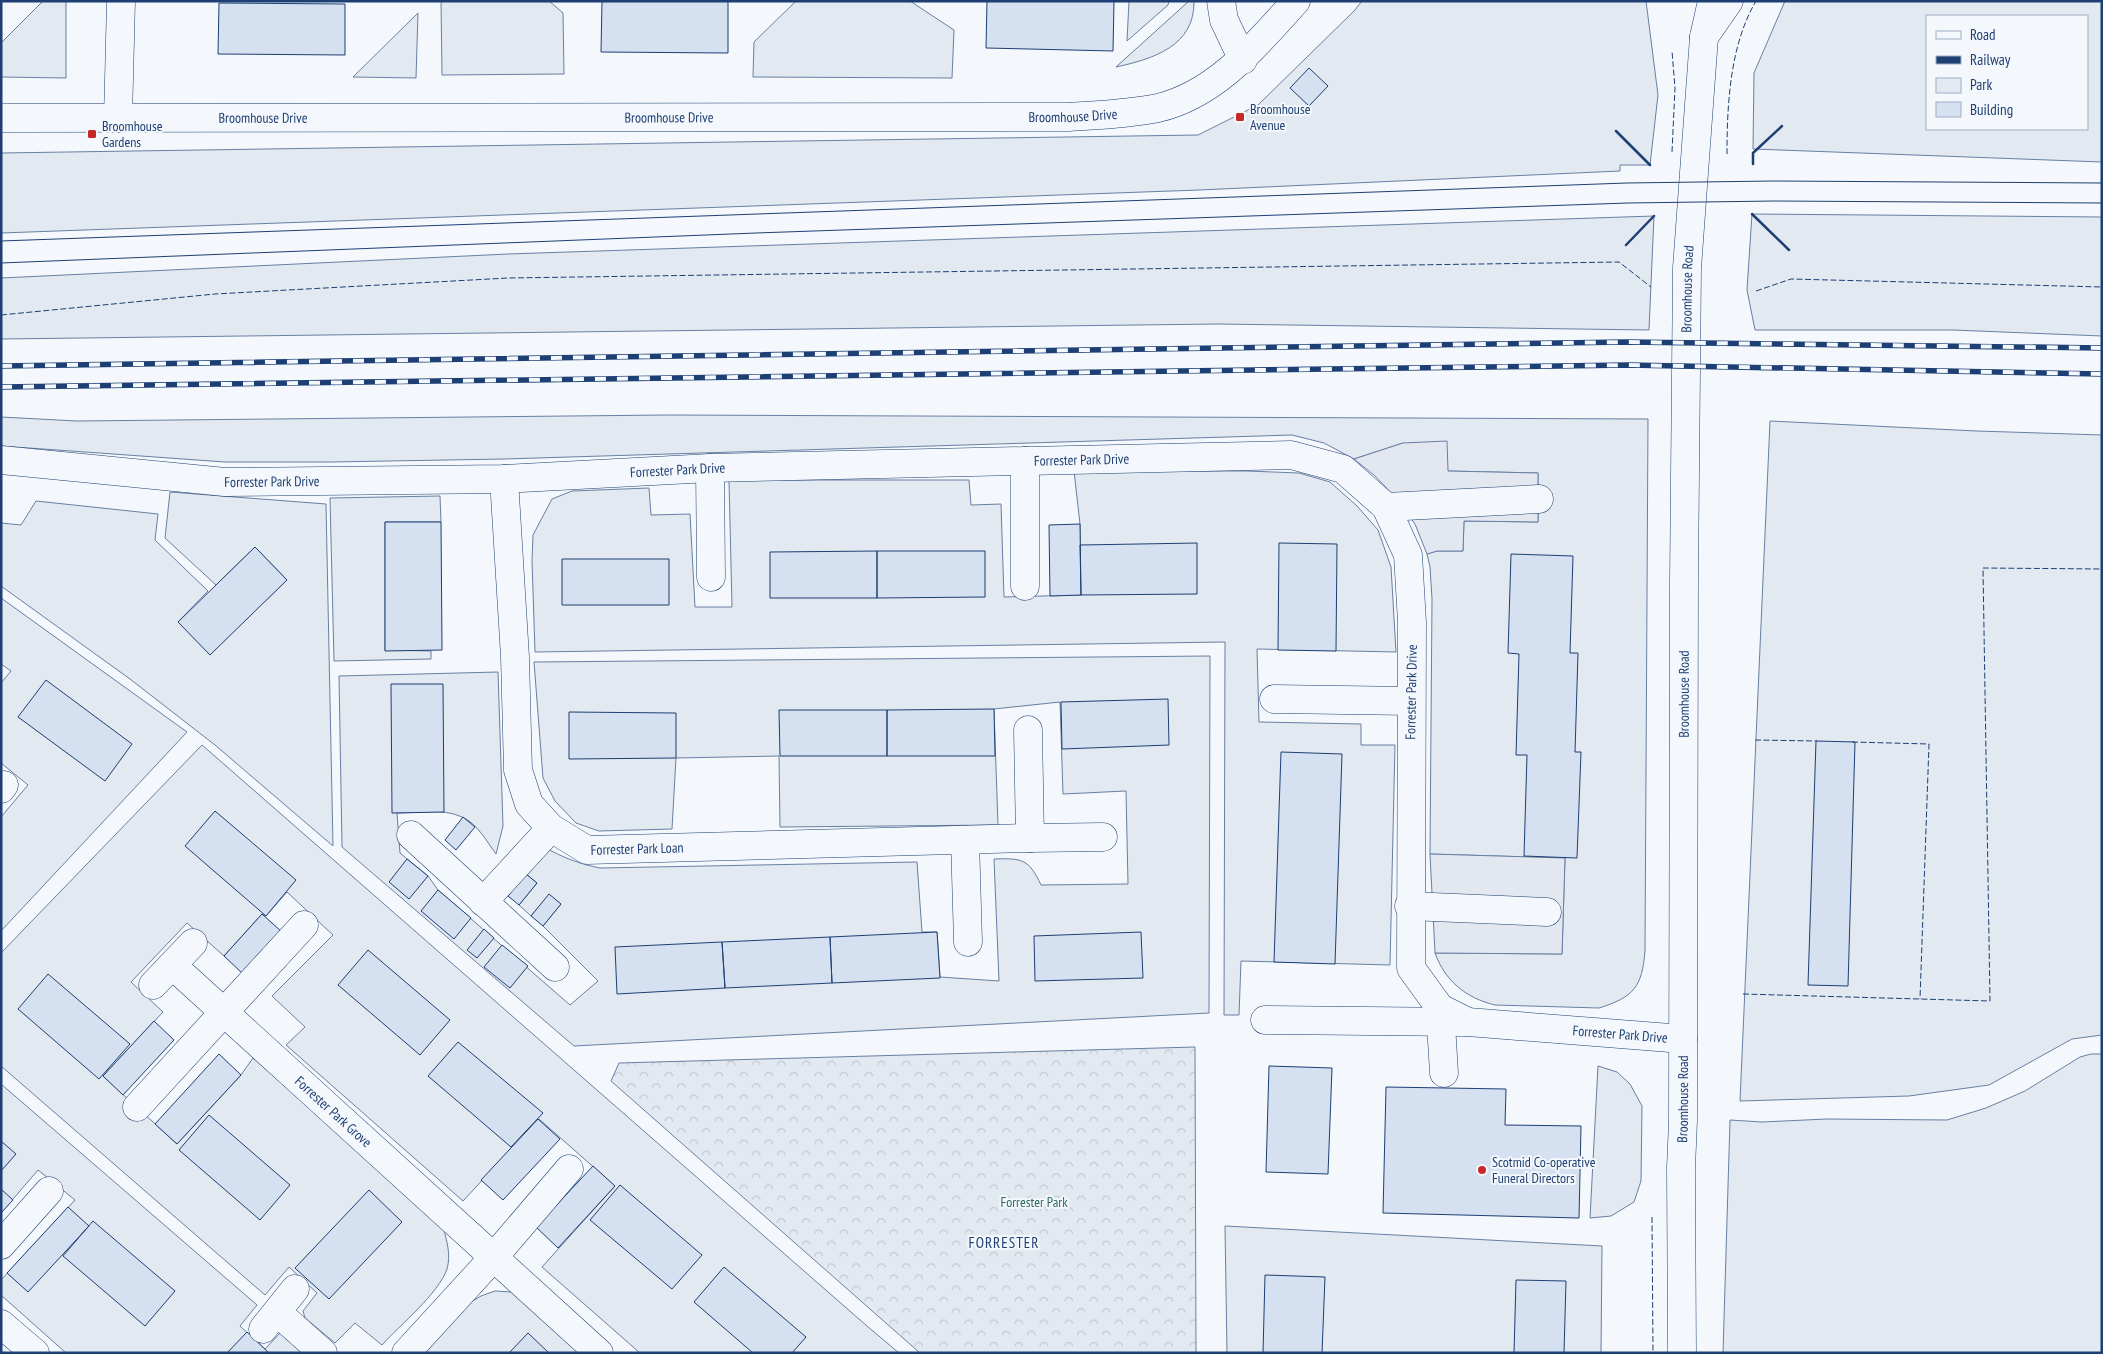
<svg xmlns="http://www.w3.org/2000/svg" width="2103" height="1354" viewBox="0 0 2103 1354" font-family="'PT Sans Narrow',sans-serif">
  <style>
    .green { fill: #e3e9f0; stroke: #687fa3; fill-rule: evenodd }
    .forest { fill: url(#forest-crowns); stroke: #687fa3 }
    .parking { fill: #e3e8f0; stroke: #687fa3 }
    .building { fill: #d5e0f0; stroke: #1d3f73 }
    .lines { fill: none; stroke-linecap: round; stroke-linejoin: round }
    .minor-casing { stroke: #1d3f73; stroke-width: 29 }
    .major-casing { stroke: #1d3f73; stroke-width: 29 }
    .minor { stroke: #f4f7fb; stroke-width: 28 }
    .major { stroke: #f4f7fb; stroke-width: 28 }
    .tram { stroke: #1d3f73; stroke-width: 1 }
    .rail-casing { stroke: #1d3f73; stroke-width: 5.5 }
    .rail { stroke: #f4f7fb; stroke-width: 4; stroke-dasharray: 11; stroke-linecap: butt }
    .fence { stroke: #1d3f73; stroke-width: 1; stroke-dasharray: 6 2.5; stroke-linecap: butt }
    .wall { stroke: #1d3f73; stroke-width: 2.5 }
    .poi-dot { fill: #c62828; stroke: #f4f7fb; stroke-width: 2 }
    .labels { text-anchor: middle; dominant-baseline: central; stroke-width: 4; stroke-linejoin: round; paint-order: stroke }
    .poi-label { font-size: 14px; fill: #1d3f73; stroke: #f4f7fb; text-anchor: start }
    .street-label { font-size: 14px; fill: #1d3f73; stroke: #f4f7fb }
    .park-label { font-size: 14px; fill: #2c6c60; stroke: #f4f7fb }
    .neighbourhood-label { font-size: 15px; letter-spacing: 1px; fill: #1d3f73; stroke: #f4f7fb }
  </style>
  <defs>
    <pattern id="forest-crowns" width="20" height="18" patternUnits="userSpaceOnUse" patternTransform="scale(1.25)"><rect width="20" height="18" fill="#e3e9f0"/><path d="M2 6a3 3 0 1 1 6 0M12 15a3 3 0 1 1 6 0" fill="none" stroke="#c2c9d1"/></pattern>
  </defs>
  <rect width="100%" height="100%" fill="#f4f7fb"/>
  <!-- green -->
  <path class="green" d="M43 1H66V78L1 77V43Z
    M441 1H549L563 13 564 74 442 75Z
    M796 1H910L954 30 952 78 753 77 754 42Z
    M1129 1H1169L1168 5 1127 41Z
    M1189 1H1194C1195 46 1153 59 1116 67Z
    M1362 1H1646L1658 95 1650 165H1620V171L1199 190 1 233V153L1198 135 1258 105 1354 11Z
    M1785 1H2102V162L1753 149 1754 73ZM1927 16H2087V129H1927Z
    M418 13 416 78 353 77Z
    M1752 214 2102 217V336L1953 330H1755L1747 290Z
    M1654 216 1649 330 1218 324 1 339V278L508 254Z
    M667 415 1648 419 1645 951C1642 987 1634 997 1599 1008L1495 1005C1466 998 1445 981 1435 953L1562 954 1565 858 1430 854 1432 599 1430 567 1427 554 1437 551H1463L1464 521 1538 522V473L1448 471 1403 443 1354 459 1324 443 1292 435 504 459 330 462H225L1 446V417L77 421Z
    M1770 421 1977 431 2102 435V1035L2072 1039 1989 1085 1909 1096 1740 1101Z
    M1074 471H1247L1299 473 1330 482 1357 506 1378 530 1391 567 1396 652 1257 649 1259 722 1361 724V745H1395L1390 965 1241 961 1239 1015H1224L1225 642 535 652 532 561 533 535 552 499 572 491 649 488 651 515 690 514 695 607H732L729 480H969L971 505 1001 504 1004 597 1081 595 1080 524Z
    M170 492 326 504 333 846 215 745 130 679 1 586V523L21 525 36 501 158 514 155 540 208 591 178 622 210 654 287 580 255 547 216 585 165 538Z
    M440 496 441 522H385V650L431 651V659L334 661 330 498Z
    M1 598 187 732 1 931V817L28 785 1 763V683L11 671 1 664Z
    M1210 656 1209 1013 574 1046 342 847 339 676 498 672 503 826 496 854C487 842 477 823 462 817 443 808 418 813 397 813L400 853 428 876 438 890 570 1005 598 981 543 926 561 904 549 895 531 916 519 905 537 883 526 874 544 847C562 857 579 864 600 868L917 862 922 932H937L940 977 999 981 994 859C1022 858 1029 859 1041 885L1128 884 1126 791 1063 794 1060 702 994 709 998 825 780 827 779 756 676 758 672 829 599 831 576 823 555 801 543 778 534 662Z
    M202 745 867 1326 899 1353H640L542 1267 615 1186 539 1119 463 1201 286 1045 305 1027 272 996 333 935 287 892 266 916 262 914 224 956 187 923 131 982 163 1012 103 1076 177 1144 241 1075 253 1058 443 1227C447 1241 451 1255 447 1269 439 1293 400 1325 382 1345L355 1323 335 1343 305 1318 303 1311 317 1293 289 1267 265 1295 1 1066V953Z
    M2091 1054H2102V1353H1723L1730 1120 1762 1122 1827 1119 1947 1120 1986 1108 2025 1091 2080 1057Z
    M1598 1066 1617 1072 1630 1084 1642 1106 1641 1181 1634 1202 1611 1216 1590 1218Z
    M1 1084 257 1305 240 1326 265 1349 284 1329 309 1353H66L1 1295V1280L75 1200 38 1170 1 1213Z
    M1225 1226 1602 1246 1601 1353H1227Z
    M495 1291 512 1292 587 1353H423L466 1305 481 1296Z"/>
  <!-- forest -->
  <path class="forest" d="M1195 1047 1196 1353H920L611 1081 619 1063Z"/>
  <!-- parking -->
  <path class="parking" d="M1447 441 1448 471 1538 473V522L1464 521 1463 551H1437L1427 554 1415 524 1397 499 1375 476 1354 459 1403 443Z
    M1430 854 1565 858 1562 954 1435 953Z"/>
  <!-- building -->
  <path class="building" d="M602 1H728V53L601 52Z
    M987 1H1114L1113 51 986 48Z
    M219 3 345 4V55L218 54Z
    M1309 68 1328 86 1309 106 1290 88Z
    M385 522H441L442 650 385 651Z
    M1080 524 1081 595 1050 596 1049 525Z
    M1197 543V594L1081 595 1080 545Z
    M1279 543 1337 544 1336 651 1278 650Z
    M255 547 287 580 210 655 178 622Z
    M877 551H985V597L877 598Z
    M877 551V598H770V552Z
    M1511 554 1573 556 1570 653H1578L1575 752H1581L1577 858 1524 856 1527 755H1516L1519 654 1508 653Z
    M562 559H669V605H562Z
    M46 680 132 744 105 781 18 717Z
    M391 684H443L444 812 392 813Z
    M1168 699 1169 745 1062 749 1061 702Z
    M994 709 995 756H887V710Z
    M779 710H887V756H780Z
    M569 712 676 713V758L569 759Z
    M1816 741 1855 742 1848 986 1808 985Z
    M1281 752 1342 754 1335 964 1274 962Z
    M215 811 296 880 266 916 185 846Z
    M463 817 475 827 456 850 445 840Z
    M407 859 428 876 409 899 389 882Z
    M526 874 537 883 519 905 508 896Z
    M438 890 471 918 454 939 421 911Z
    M549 894 561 904 543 926 531 916Z
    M262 914 282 932 243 974 224 956Z
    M484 929 494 938 477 958 467 950Z
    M937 932 940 978 832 983 830 937Z
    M1141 932 1143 978 1035 981 1034 936Z
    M830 937 832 983 725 988 722 942Z
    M722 942 725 988 617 994 615 947Z
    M502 945 528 966 510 988 484 967Z
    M368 950 450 1020 420 1055 338 985Z
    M48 974 130 1044 99 1079 18 1009Z
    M154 1021 174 1040 123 1095 103 1076Z
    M458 1042 543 1113 511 1147 428 1076Z
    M219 1054 241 1075 177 1144 155 1124Z
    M1269 1066 1332 1068 1328 1174 1266 1172Z
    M1386 1087 1506 1089 1505 1125 1581 1126 1579 1218 1383 1213Z
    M209 1115 290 1185 260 1220 179 1150Z
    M538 1119 560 1139 503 1200 481 1180Z
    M1 1141 16 1154 1 1171Z
    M593 1166 615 1186 558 1248 536 1227Z
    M620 1185 702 1255 672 1289 590 1220Z
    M1 1189 13 1200 1 1213Z
    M369 1190 402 1222 329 1299 295 1268Z
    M68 1207 89 1226 28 1292 7 1273Z
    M93 1221 175 1291 145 1326 63 1256Z
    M724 1267 806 1337 792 1353H753L694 1302Z
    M1265 1275 1325 1277 1322 1353H1263Z
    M1516 1280 1566 1281 1564 1353H1514Z
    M247 1332 269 1353H227Z
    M528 1333 549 1353H509Z"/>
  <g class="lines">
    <!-- minor casing -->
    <g class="minor-casing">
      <g id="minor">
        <path d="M1221 1 1224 20 1243 60"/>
        <path d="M1704 37 1729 1"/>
        <path id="s1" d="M1 118 1069 117C1099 115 1129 114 1158 108 1217 94 1257 44 1296 1"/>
        <path d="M118 118 121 1"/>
        <path id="s2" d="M1 460 225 482 504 479 710 468 1291 455 1343 469 1386 507 1408 555 1412 622 1411 968 1440 1008 1468 1022 1683 1039"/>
        <path d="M710 468 711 577"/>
        <path id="s3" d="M504 479 515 657 518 770 529 804 551 828 587 850 1030 838"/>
        <path d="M1386 507 1539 499"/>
        <path d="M1025 586V461"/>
        <path d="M1274 699 1411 701"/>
        <path d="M1028 730 1030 838 1103 837"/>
        <path d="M1 789 4 785"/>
        <path d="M411 835 555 967"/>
        <path d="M965 840 968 942"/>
        <path d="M483 902 551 828"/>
        <path d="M1409 906 1547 912"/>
        <path id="s4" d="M172 965 599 1353"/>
        <path d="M153 985 193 943"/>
        <path d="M1440 1008 1444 1073"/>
        <path d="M1265 1020 1464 1022"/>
        <path d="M137 1107 304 925"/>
        <path d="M1 1245 49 1191"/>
        <path d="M277 1312 323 1353"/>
        <path d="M1 1324 35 1353"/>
        <path d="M263 1329 295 1289"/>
        <path d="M406 1353 493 1258 569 1169"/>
      </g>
    </g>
    <!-- major casing -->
    <g class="major-casing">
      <g id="major">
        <path id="s5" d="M1682 1353 1681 1168 1683 1121 1684 579 1687 268 1704 37 1712 1"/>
      </g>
    </g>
    <!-- minor -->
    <use href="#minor" class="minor"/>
    <!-- major -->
    <use href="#major" class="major"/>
    <!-- tram -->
    <path class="tram" d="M1 241 1627 183 1773 181 2102 183
      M1 263 756 233 1628 203 1774 201 2102 203"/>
    <!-- rail casing -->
    <g class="rail-casing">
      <path id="rail" d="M1 366 1627 342 2102 348
        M1 387 1628 365 2102 374"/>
    </g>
    <!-- rail -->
    <use href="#rail" class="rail"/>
    <!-- fence -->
    <path class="fence" d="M1672 152 1675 88 1672 51
      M1727 154C1727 104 1730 45 1756 1
      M1756 291 1791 279 2102 287
      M1 315 215 294 508 278 1619 262 1651 287
      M1755 740 1817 741
      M1852 742 1929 744 1920 999
      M1743 994 1990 1001 1983 568 2102 569
      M1652 1217 1653 1353"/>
    <!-- wall -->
    <path class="wall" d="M1616 131 1650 165
      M1753 164V153L1782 126
      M1752 214 1789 250
      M1626 245 1654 216"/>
  </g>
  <!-- markers -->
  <g class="poi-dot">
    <rect x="1235" y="112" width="10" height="10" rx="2.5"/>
    <rect x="87" y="129" width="10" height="10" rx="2.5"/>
    <circle cx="1482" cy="1170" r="5"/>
  </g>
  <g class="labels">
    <!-- poi labels -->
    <g class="poi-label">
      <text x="1250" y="109">Broomhouse<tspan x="1250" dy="16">Avenue</tspan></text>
      <text x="102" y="126">Broomhouse<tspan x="102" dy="16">Gardens</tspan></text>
      <text x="1492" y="1162">Scotmid Co-operative<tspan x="1492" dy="16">Funeral Directors</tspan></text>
    </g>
    <!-- street labels -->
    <g class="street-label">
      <text stroke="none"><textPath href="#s1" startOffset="1072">Broomhouse Drive</textPath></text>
      <text stroke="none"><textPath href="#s1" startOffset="262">Broomhouse Drive</textPath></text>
      <text stroke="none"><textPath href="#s1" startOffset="668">Broomhouse Drive</textPath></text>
      <text stroke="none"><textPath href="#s5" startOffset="1064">Broomhouse Road</textPath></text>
      <text stroke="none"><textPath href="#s2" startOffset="1082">Forrester Park Drive</textPath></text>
      <text stroke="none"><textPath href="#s2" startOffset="678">Forrester Park Drive</textPath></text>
      <text stroke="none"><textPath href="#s2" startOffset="272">Forrester Park Drive</textPath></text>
      <text transform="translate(1411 692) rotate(-89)">Forrester Park Drive</text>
      <text stroke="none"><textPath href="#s5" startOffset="659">Broomhouse Road</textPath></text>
      <text stroke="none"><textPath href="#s3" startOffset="452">Forrester Park Loan</textPath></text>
      <text stroke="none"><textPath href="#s2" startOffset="2102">Forrester Park Drive</textPath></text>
      <text stroke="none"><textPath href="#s5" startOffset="254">Broomhouse Road</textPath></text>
      <text stroke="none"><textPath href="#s4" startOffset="218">Forrester Park Grove</textPath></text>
    </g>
    <!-- park labels -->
    <g class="park-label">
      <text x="1034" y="1202">Forrester Park</text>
    </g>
    <!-- neighbourhood labels -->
    <g class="neighbourhood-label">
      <text x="1004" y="1242">FORRESTER</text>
    </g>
  </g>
  <!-- border -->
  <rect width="2103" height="1354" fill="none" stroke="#1d3f73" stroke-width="5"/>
  <!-- legend -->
  <rect x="1926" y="15" width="162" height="115" fill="#f4f7fb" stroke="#9eadc5"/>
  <rect x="1936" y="31" width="25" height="8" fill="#f4f7fb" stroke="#9eadc5"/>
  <text x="1970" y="40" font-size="15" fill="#1d3f73">Road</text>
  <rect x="1936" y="56" width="25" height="8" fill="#1d3f73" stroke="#9eadc5"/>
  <text x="1970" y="65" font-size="15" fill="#1d3f73">Railway</text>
  <rect x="1936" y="78" width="25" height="15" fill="#e3e9f0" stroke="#9eadc5"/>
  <text x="1970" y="90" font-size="15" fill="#1d3f73">Park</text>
  <rect x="1936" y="102" width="25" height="15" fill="#d5e0f0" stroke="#9eadc5"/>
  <text x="1970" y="115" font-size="15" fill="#1d3f73">Building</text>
</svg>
